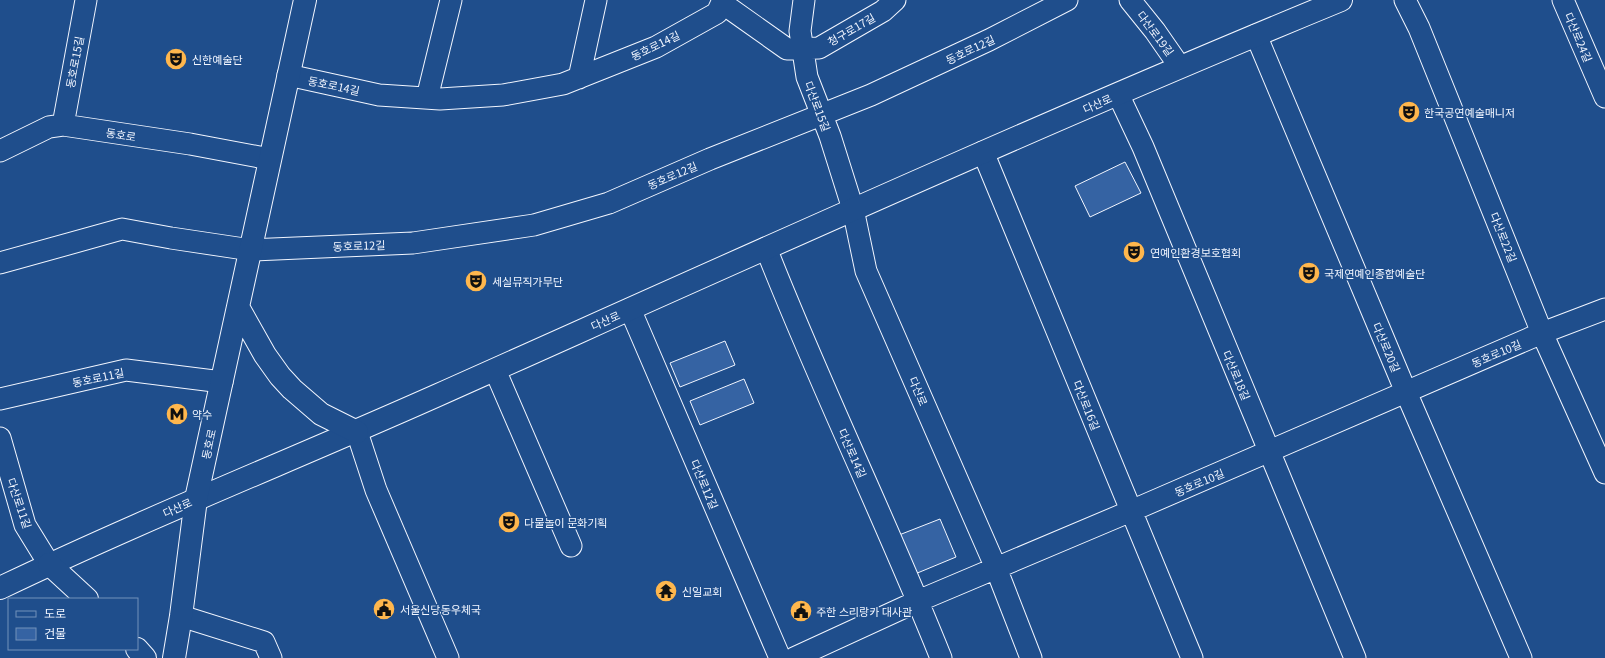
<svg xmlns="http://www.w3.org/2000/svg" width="1605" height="658" viewBox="0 0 1605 658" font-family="Georgia,'Noto Sans KR',serif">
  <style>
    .building { fill: #3563a3; stroke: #f2f6ff }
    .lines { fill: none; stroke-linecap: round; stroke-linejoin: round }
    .minor-casing { stroke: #f2f6ff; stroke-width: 23 }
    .secondary-casing { stroke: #f2f6ff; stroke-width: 24 }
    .primary-casing { stroke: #f2f6ff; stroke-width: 24 }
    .minor { stroke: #1f4e8c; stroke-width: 21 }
    .secondary { stroke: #1f4e8c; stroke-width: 22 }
    .primary { stroke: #1f4e8c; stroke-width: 22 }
    .labels { text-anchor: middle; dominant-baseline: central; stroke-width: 3; stroke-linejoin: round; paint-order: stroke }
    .street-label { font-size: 11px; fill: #f2f6ff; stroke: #1f4e8c }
    .poi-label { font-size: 11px; fill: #f2f6ff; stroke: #1f4e8c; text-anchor: start }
  </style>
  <rect width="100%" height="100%" fill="#1f4e8c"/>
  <!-- building -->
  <path class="building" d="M1125 162 1141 193 1090 217 1075 186Z
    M725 341 735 365 680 387 670 363Z
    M744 379 754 403 700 425 690 401Z
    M940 519 956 557 915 574 899 535Z"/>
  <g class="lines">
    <!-- minor casing -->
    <g class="minor-casing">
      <path id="minor" d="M804 0 800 31 807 77 830 136 853 209 866 271 996 568 1031 658
        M1130 0 1155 31 1180 67
        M1405 0 1419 28 1542 333 1605 473
        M1563 0 1605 97
        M722 3 787 49 819 48 883 11 895 0
        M1256 35 1406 392 1521 658
        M288 75 379 95 440 99 503 95 563 84 656 47 717 13 723 0
        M579 78 596 0
        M1118 94 1143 147 1355 658
        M427 98 451 0
        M63 125 86 0
        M0 151 49 127 63 125 190 144 270 159
        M983 152 1192 658
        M766 248C820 386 886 520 941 658
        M0 263 122 229 171 238 251 250 413 243 534 225 609 203 710 159 871 95 989 40 1067 0
        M630 309 780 658
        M495 370 571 546
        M0 399 126 370 222 382
        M357 432 376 490 448 658
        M0 438 25 525 49 564
        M181 616 264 642 271 658
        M794 658 918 601 1131 511 1542 333 1605 309"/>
    </g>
    <!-- secondary casing -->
    <g class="secondary-casing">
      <path id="secondary" d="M0 588C144 519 292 460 438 395 738 261 1037 125 1341 0"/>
    </g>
    <!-- primary casing -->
    <g class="primary-casing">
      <path id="primary" d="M238 307 265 355 280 376 292 389 321 414 357 432
        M49 564 87 599
        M137 649 145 658
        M174 658 181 616 196 499 305 0"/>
    </g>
    <!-- minor -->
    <use href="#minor" class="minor"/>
    <!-- secondary -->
    <use href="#secondary" class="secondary"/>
    <!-- primary -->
    <use href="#primary" class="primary"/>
  </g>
  <!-- icons -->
  <defs>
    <g id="theatre-disc" transform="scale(1.15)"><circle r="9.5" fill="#ffb74d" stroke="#1f4e8c"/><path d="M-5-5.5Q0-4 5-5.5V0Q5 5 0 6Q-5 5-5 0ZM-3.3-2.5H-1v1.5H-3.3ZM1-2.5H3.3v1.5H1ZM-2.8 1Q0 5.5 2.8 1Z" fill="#111"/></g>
    <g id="metro-disc" transform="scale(1.15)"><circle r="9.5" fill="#ffb74d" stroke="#1f4e8c"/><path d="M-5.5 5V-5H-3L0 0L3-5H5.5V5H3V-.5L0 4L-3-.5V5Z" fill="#111"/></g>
    <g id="temple-disc" transform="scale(1.15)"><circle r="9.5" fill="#ffb74d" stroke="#1f4e8c"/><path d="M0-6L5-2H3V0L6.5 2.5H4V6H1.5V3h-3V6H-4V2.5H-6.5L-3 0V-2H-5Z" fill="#111"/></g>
    <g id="civic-disc" transform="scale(1.15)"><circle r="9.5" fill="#ffb74d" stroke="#1f4e8c"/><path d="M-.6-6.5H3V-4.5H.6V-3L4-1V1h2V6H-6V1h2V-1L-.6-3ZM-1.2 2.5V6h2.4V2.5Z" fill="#111"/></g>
  </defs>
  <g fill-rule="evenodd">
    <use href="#theatre-disc" x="176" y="59"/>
    <use href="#theatre-disc" x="1409" y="112"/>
    <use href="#theatre-disc" x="1134" y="252"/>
    <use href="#theatre-disc" x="1309" y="273"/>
    <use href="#theatre-disc" x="476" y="281"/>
    <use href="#metro-disc" x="177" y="414"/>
    <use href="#theatre-disc" x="509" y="522"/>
    <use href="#temple-disc" x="666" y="591"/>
    <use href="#civic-disc" x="384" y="609"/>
    <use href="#civic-disc" x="801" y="611"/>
  </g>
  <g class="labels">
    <!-- street labels -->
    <g class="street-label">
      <text transform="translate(851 29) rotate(-30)">청구로17길</text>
      <text transform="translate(1156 33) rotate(53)">다산로19길</text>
      <text transform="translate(1579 37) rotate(67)">다산로24길</text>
      <text transform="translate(655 45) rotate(-26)">동호로14길</text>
      <text transform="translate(970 49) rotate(-25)">동호로12길</text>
      <text transform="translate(74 62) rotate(-79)">동호로15길</text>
      <text transform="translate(334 85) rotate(12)">동호로14길</text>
      <text transform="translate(1097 103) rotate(-24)">다산로</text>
      <text transform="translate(818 106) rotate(69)">다산로15길</text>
      <text transform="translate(121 134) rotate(9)">동호로</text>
      <text transform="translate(672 175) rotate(-23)">동호로12길</text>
      <text transform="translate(1504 237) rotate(68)">다산로22길</text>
      <text transform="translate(359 245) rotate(-2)">동호로12길</text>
      <text transform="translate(605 320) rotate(-24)">다산로</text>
      <text transform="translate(1387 347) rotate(67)">다산로20길</text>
      <text transform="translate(1496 353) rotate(-23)">동호로10길</text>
      <text transform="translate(1237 375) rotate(67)">다산로18길</text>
      <text transform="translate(98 377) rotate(-12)">동호로11길</text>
      <text transform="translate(919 391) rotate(67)">다산로</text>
      <text transform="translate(1087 405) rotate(68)">다산로16길</text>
      <text transform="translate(208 444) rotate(-78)">동호로</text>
      <text transform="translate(853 453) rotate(66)">다산로14길</text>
      <text transform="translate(1199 482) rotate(-23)">동호로10길</text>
      <text transform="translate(705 484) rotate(67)">다산로12길</text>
      <text transform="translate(20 503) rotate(71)">다산로11길</text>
      <text transform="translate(177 507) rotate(-24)">다산로</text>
    </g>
    <!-- poi labels -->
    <g class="poi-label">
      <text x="192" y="59">신한예술단</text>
      <text x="1424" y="112">한국공연예술매니저</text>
      <text x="1150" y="252">연예인환경보호협회</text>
      <text x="1324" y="273">국제연예인종합예술단</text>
      <text x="492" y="281">세실뮤직가무단</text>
      <text x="192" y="414">약수</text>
      <text x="524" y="522">다물놀이 문화기획</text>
      <text x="682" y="591">신일교회</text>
      <text x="400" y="609">서울신당동우체국</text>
      <text x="816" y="611">주한 스리랑카 대사관</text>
    </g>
  </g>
  <!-- legend -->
  <rect x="8" y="598" width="130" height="52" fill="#1f4e8c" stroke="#7391ba"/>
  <rect x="16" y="611" width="20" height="6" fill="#1f4e8c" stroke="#7391ba"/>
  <text x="44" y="618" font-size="12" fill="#f2f6ff">도로</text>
  <rect x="16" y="628" width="20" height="12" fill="#3563a3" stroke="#7391ba"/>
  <text x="44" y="638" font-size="12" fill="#f2f6ff">건물</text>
</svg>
